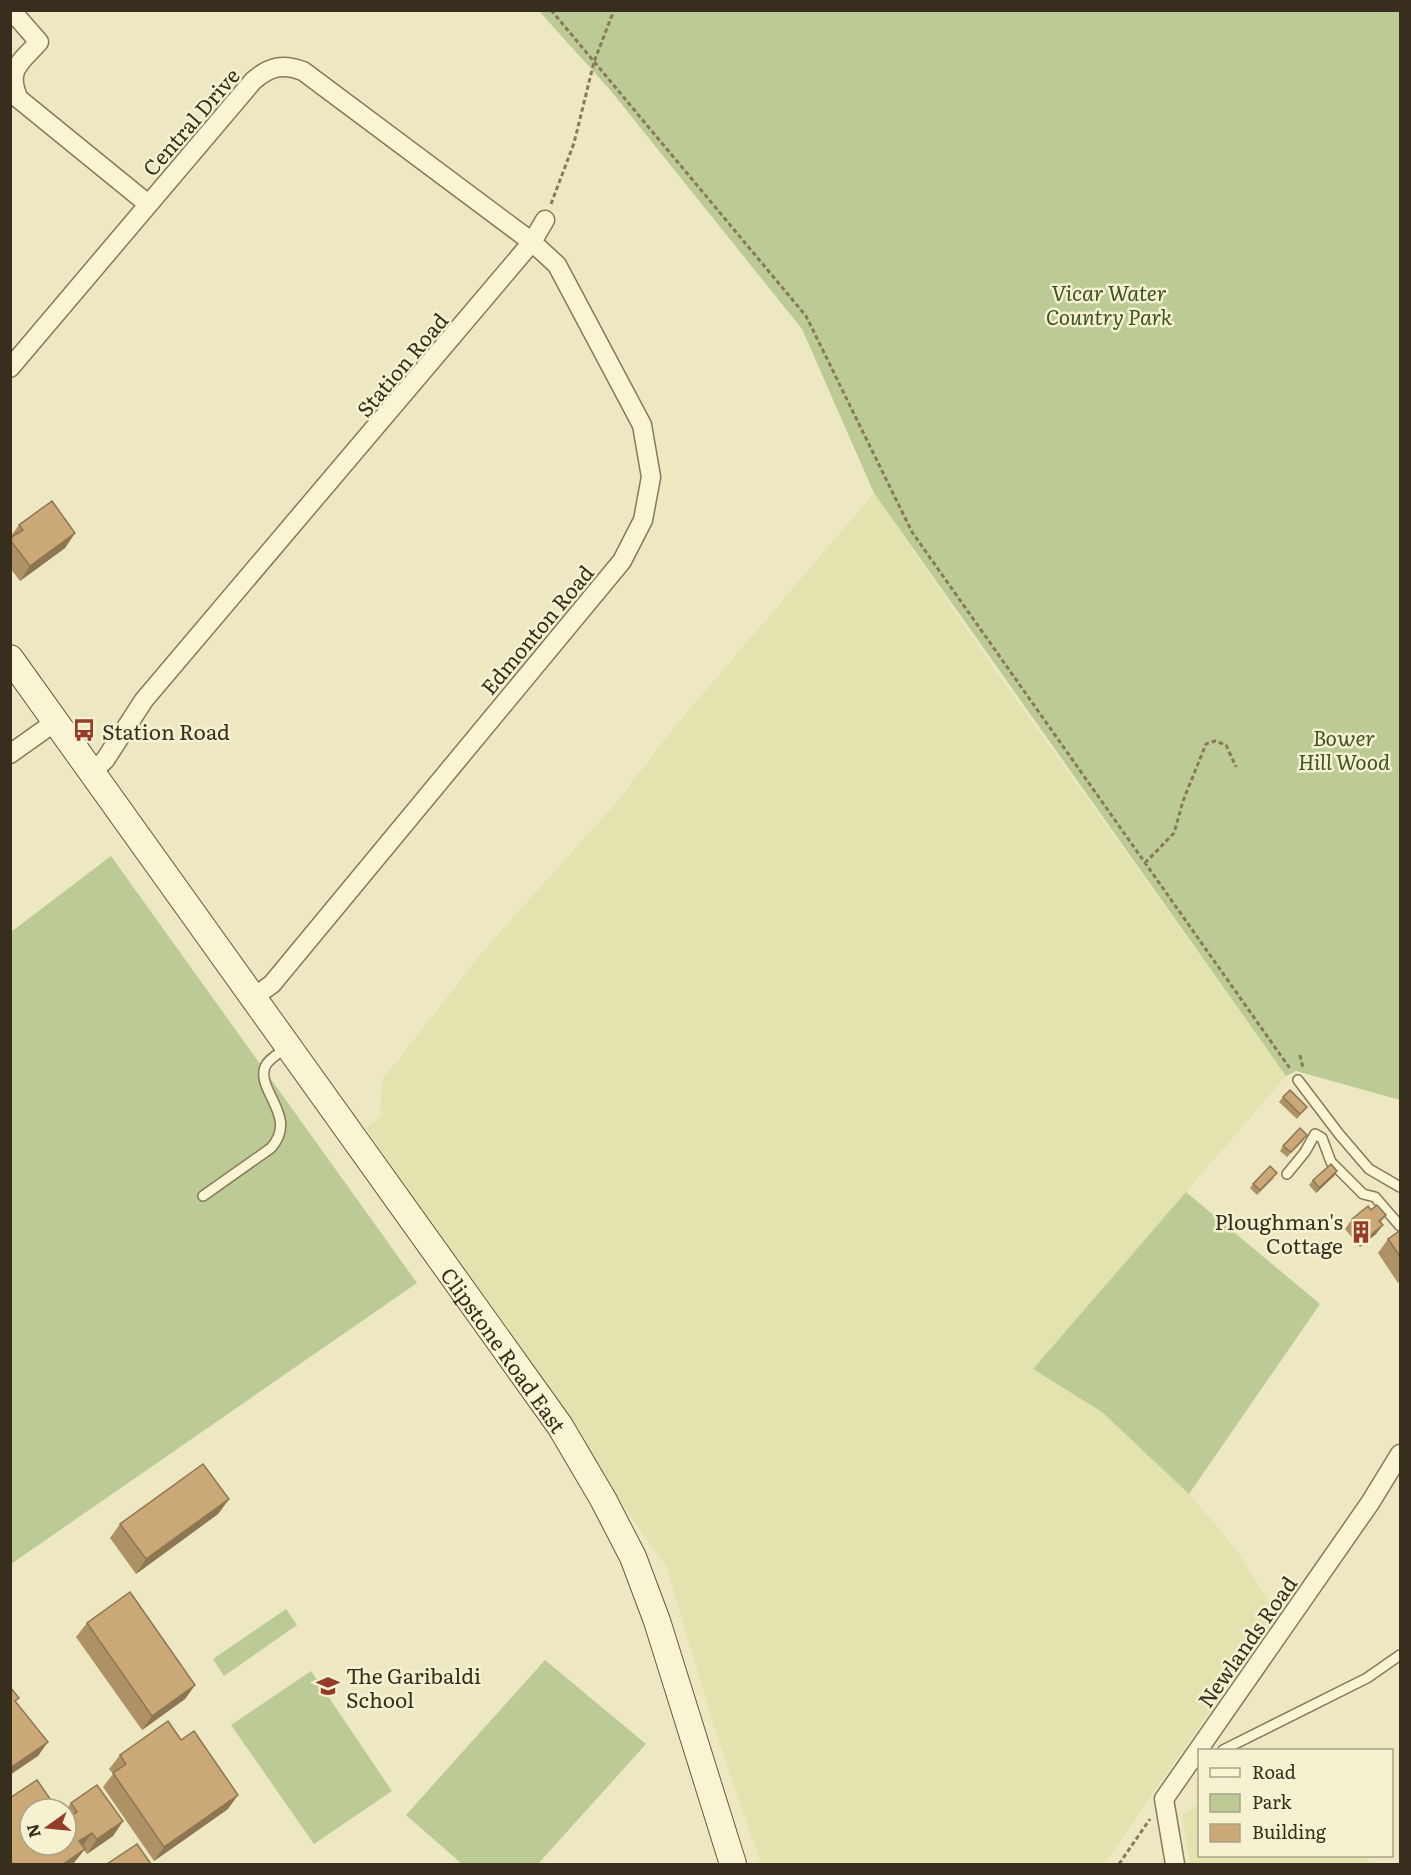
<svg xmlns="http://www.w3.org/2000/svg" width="1411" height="1875" viewBox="0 0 1411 1875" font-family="Literata,serif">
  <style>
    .farmland { fill: #e2e3af }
    .green { fill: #bccb95 }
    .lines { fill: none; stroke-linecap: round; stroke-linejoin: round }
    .service-casing { stroke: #877959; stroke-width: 12 }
    .minor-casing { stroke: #877959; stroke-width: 21 }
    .secondary-casing { stroke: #685a3c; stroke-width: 28 }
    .path { stroke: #877959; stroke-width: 3; stroke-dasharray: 4.5 3; stroke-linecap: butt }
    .service { stroke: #f8f4d4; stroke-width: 9 }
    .minor { stroke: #f8f4d4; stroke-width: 18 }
    .secondary { stroke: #f8f4d4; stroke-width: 26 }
    .wall { fill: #af9166 }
    .shaded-wall { fill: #8e7653 }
    .building { fill: #cba977; stroke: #8e7653; stroke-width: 1.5 }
    .labels { text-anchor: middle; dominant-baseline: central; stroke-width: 5; stroke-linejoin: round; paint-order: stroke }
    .street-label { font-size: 21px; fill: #372e1d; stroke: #f5f1d1 }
    .park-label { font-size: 21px; font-style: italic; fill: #3f5324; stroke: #f5f1d1 }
    .poi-label { font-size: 21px; fill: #372e1d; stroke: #f5f1d1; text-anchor: start }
  </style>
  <rect width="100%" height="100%" fill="#ede8c1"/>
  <!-- farmland -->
  <path class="farmland" d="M874 493 993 667 1286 1076 1033 1369 1102 1412 1183 1486 1237 1551 1277 1614 1104 1864H761L717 1736 666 1566 467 1286 366 1128 380 1117 382 1080 485 949 616 803 672 730Z
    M1199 1802 1200 1856H1365L1370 1864H1190L1182 1816Z"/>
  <!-- green -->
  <path class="green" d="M539 11H1400V1100L1296 1071 1286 1076 874 493 802 329 611 91Z
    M111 856 417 1283 11 1564V932Z
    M1186 1192 1320 1304 1189 1494 1102 1412 1033 1369Z
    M286 1609 297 1625 224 1676 213 1659Z
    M545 1660 646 1744 538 1864H462L406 1815Z
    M311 1671 392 1791 314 1844 231 1725Z"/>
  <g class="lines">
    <!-- service casing -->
    <g class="service-casing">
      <path id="service" d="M1298 1080 1339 1134 1369 1169 1400 1187
        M1287 1174 1305 1152 1315 1134 1322 1138 1331 1162 1363 1194 1375 1197 1400 1226
        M203 1196 271 1148C299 1117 256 1091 265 1067 268 1059 280 1053 286 1048
        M1223 1750 1367 1678 1400 1655"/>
    </g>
    <!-- minor casing -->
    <g class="minor-casing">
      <path id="minor" d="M11 10 39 42C21 62 5 70 19 99L148 204
        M10 368 253 81C269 67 282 63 303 71L532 242 557 265 642 425 651 477 643 520 622 561 272 984 254 997
        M10 754 55 722
        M91 773 105 760 144 700 532 242 545 220
        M1175 1864 1164 1799 1370 1503 1400 1454"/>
    </g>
    <!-- secondary casing -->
    <g class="secondary-casing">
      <g id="secondary">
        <path id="s1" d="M10 658 560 1426 603 1499 633 1557 657 1621 733 1864"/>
      </g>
    </g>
    <!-- path -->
    <path class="path" d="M551 10 806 316 912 532 1291 1070
      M551 204 574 143 594 62 614 10
      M1145 863 1174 833 1183 801 1206 744 1215 741 1226 745 1236 767
      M1300 1055 1303 1068
      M1119 1864 1150 1819"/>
    <!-- service -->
    <use href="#service" class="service"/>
    <!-- minor -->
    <use href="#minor" class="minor"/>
    <!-- secondary -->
    <use href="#secondary" class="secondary"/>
  </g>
  <!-- wall -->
  <path class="wall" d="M19 525 75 533 65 548 20 581 10 568V537Z
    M1283 1097 1307 1107 1297 1119 1279 1102Z
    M1304 1140 1287 1157 1280 1151 1283 1146Z
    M1337 1171 1334 1176 1316 1193 1309 1185 1313 1180Z
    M1274 1178 1257 1195 1250 1188 1253 1184Z
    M1371 1210 1386 1215 1381 1222 1376 1234 1360 1247 1345 1229 1352 1219Z
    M1401 1230V1281L1398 1283 1378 1253 1388 1239Z
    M229 1499 218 1514 136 1574 110 1538 120 1524Z
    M87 1623 195 1685 185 1699 142 1730 76 1637Z
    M120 1755 228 1809 154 1861 103 1787 113 1774 109 1769Z
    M10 1798 66 1845V1810L71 1803 123 1821 113 1836 87 1854 84 1850 73 1864H10Z"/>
  <!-- shaded-wall -->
  <path class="shaded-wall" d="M75 533 65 548 20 581 30 566Z
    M1337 1171 1334 1176 1316 1193 1319 1188Z
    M1383 1225 1376 1234 1360 1247 1367 1238Z
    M229 1499 218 1514 136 1574 146 1559Z
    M195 1685 185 1699 142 1730 152 1716Z
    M48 1742 38 1756 10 1775V1768Z
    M238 1795 228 1809 154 1861 164 1847Z
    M123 1821 113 1836 87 1854 97 1839Z
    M92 1833 82 1847 79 1841Z
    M85 1849 73 1864H63Z"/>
  <!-- building -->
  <path class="building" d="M52 501 75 533 30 566 10 540V538L23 530 19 525Z
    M1290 1090 1307 1107 1300 1114 1283 1097Z
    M1300 1128 1307 1135 1291 1152 1283 1146Z
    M1331 1164 1337 1171 1319 1188 1313 1180Z
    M1270 1166 1277 1173 1260 1190 1253 1184Z
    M1377 1205 1386 1215 1379 1221 1383 1225 1367 1238 1352 1219 1368 1206 1371 1210Z
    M1401 1230V1258L1388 1239Z
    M203 1464 229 1499 146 1559 120 1524Z
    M130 1592 195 1685 152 1716 87 1623Z
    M10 1687 19 1698 15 1701 48 1742 10 1768Z
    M168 1721 181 1740 194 1731 238 1795 164 1847 113 1773 126 1764 120 1755Z
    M37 1780 57 1809H30V1845H66V1819L77 1812 71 1803 97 1785 123 1821 97 1839 92 1833 79 1841 85 1849 63 1864H13L10 1861V1798Z
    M137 1844 151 1864H107Z"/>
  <!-- icons -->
  <defs>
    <g id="bus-bare" transform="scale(1.8)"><path d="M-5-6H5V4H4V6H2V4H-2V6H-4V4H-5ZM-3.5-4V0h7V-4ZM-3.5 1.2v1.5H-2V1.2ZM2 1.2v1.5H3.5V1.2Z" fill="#953c29" stroke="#f5f1d1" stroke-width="2.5" paint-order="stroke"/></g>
    <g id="building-bare" transform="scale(1.8)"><path d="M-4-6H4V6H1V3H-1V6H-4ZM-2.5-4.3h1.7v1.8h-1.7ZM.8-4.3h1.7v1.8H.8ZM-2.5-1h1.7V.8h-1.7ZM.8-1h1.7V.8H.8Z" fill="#953c29" stroke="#f5f1d1" stroke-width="2.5" paint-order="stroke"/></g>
    <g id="school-bare" transform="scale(1.8)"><path d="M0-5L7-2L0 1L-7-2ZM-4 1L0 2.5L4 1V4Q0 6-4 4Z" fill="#953c29" stroke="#f5f1d1" stroke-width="2.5" paint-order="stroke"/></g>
  </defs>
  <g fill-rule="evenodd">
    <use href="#bus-bare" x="84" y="730"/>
    <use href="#building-bare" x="1361" y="1232"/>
    <use href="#school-bare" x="328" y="1686"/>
  </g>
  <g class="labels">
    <!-- street labels -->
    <g class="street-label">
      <text transform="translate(190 121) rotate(-49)">Central Drive</text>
      <text transform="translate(401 364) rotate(-50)">Station Road</text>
      <text transform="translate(536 629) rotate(-50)">Edmonton Road</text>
      <text stroke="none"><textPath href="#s1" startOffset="850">Clipstone Road East</textPath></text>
      <text transform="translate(1246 1641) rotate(-55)">Newlands Road</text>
    </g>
    <!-- park labels -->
    <g class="park-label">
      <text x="1109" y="291">Vicar Water<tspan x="1109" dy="24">Country Park</tspan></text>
      <text x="1344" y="736">Bower<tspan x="1344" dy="24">Hill Wood</tspan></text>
    </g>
    <!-- poi labels -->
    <g class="poi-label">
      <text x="102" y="730">Station Road</text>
      <text x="1343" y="1220" text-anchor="end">Ploughman's<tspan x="1343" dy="24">Cottage</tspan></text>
      <text x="346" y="1674">The Garibaldi<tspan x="346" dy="24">School</tspan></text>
    </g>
  </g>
  <!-- border -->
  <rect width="1411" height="1875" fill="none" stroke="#372e1d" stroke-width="24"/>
  <!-- legend -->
  <rect x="1198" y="1749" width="195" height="108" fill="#f5f1d1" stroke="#a9a389" stroke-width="1.5"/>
  <rect x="1210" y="1768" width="30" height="9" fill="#f8f4d4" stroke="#a9a389" stroke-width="1.5"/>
  <text x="1252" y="1779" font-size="18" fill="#372e1d">Road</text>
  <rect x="1210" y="1794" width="30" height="18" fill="#bccb95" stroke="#a9a389" stroke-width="1.5"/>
  <text x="1252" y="1809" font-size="18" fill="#372e1d">Park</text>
  <rect x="1210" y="1824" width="30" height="18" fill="#cba977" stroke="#a9a389" stroke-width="1.5"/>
  <text x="1252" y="1839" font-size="18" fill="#372e1d">Building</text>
  <!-- north arrow -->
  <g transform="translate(48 1827) rotate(255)"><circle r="28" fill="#f5f1d1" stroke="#a9a389" stroke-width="1.5"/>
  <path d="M0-4.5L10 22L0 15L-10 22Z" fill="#953c29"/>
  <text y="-9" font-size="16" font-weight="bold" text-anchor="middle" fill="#372e1d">N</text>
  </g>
</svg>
